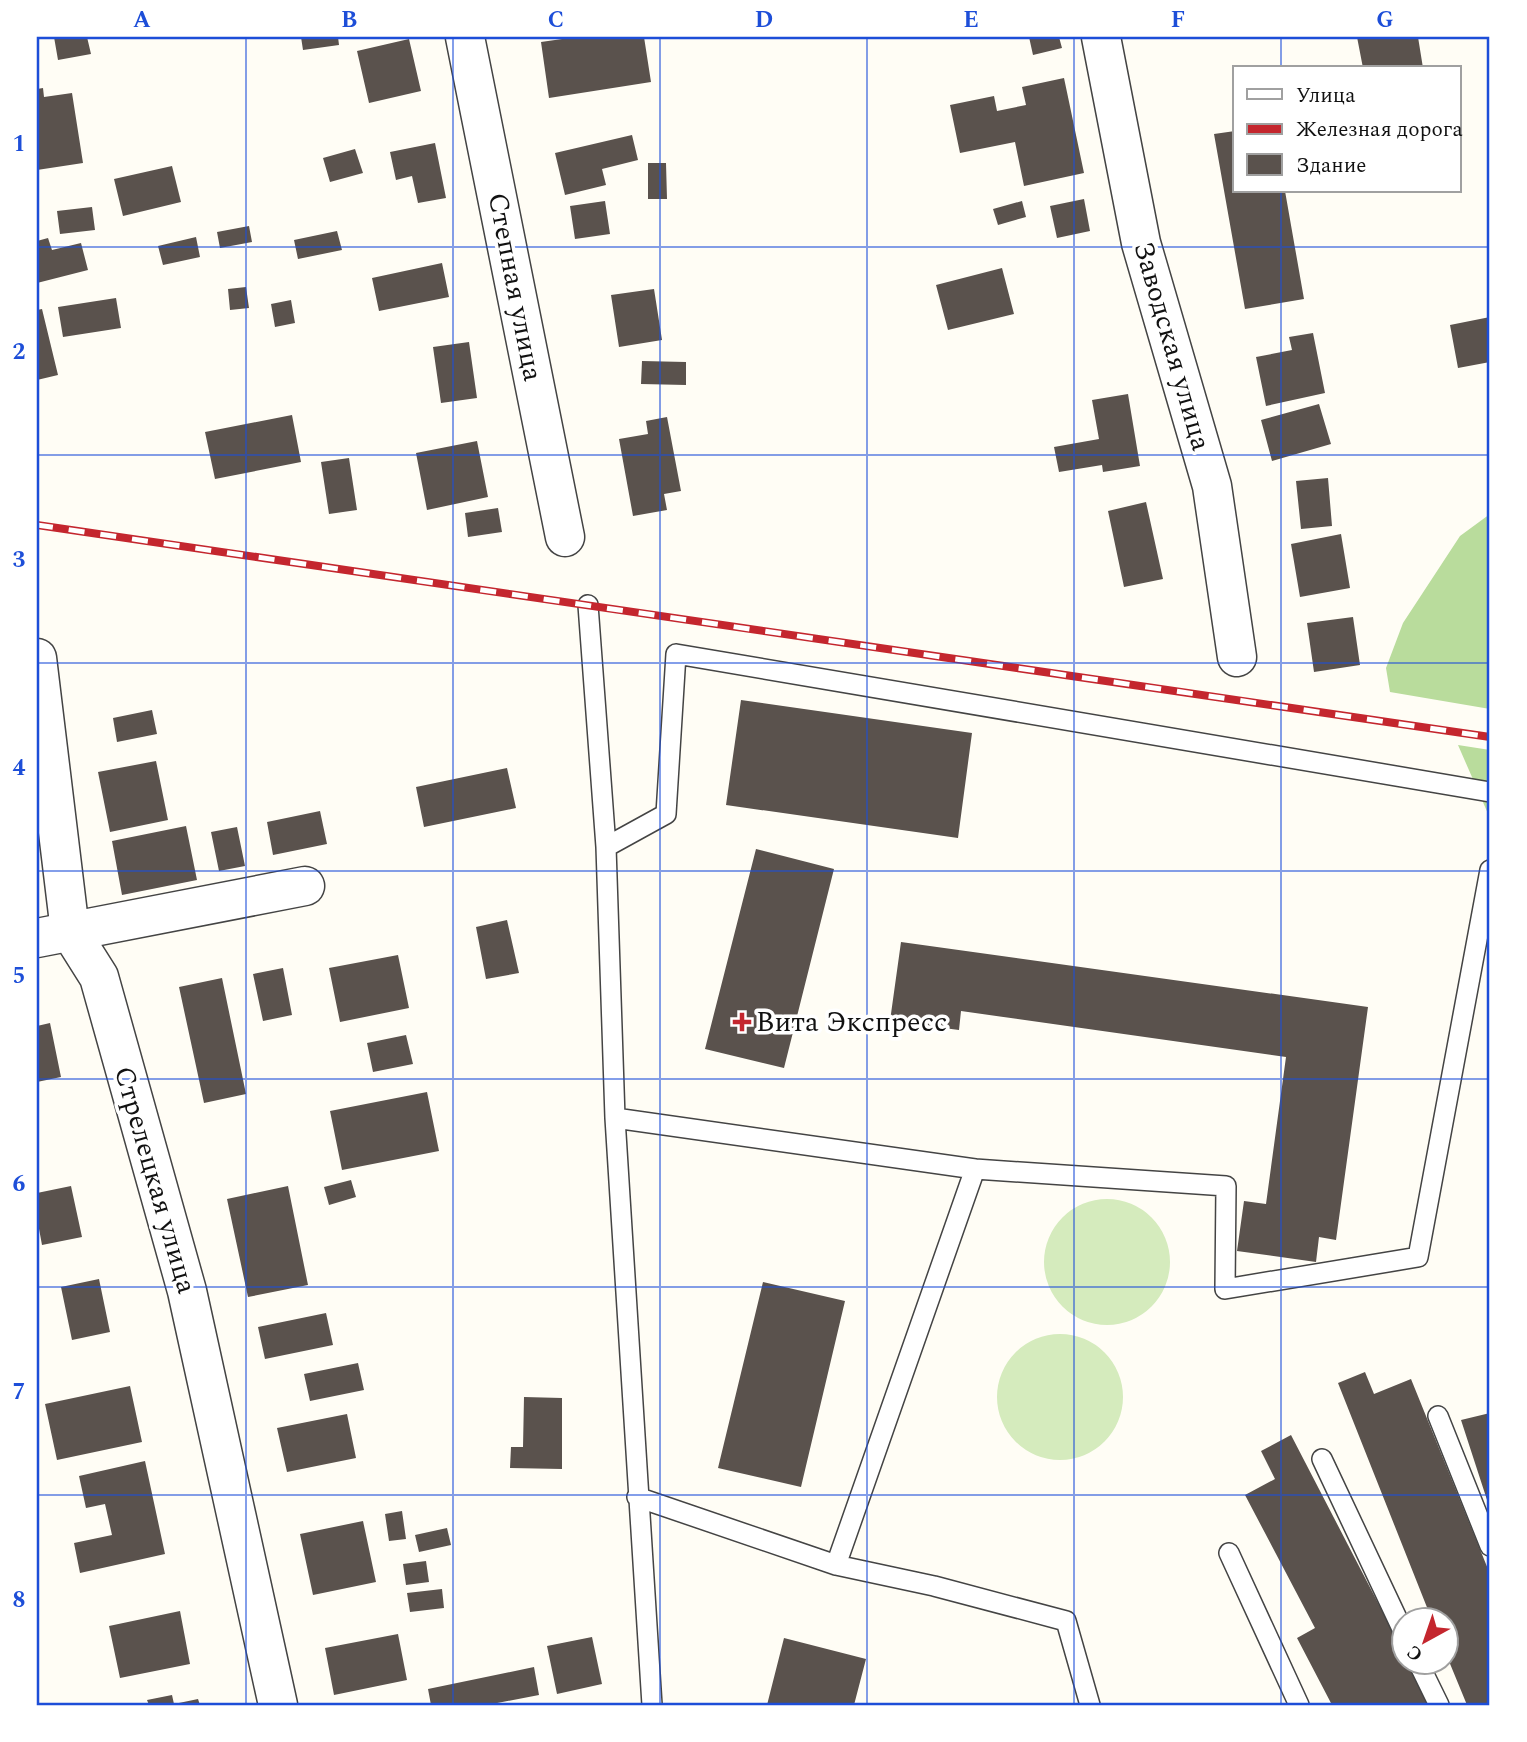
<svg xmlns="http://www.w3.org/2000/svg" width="1527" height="1742" viewBox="0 0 1527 1742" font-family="Spectral,serif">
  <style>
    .green { fill: #d5ebbd }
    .forest { fill: #b9dc9c }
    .building { fill: #5a524d }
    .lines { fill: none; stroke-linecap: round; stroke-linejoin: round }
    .service-casing { stroke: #444; stroke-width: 22 }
    .minor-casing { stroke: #444; stroke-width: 41 }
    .service { stroke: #fff; stroke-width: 19 }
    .minor { stroke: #fff; stroke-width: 38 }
    .rail-casing { stroke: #c4262e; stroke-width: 8 }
    .rail { stroke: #fff; stroke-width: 5; stroke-dasharray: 16; stroke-linecap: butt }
    .grid { fill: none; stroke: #1d4ed8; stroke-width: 2; stroke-opacity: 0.55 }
    .poi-dot { fill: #c4262e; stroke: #fff; stroke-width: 2.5 }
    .labels { text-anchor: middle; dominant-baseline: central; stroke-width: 7; stroke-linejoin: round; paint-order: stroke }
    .street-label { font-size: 28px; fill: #111; stroke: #fff }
    .poi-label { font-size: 28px; fill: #111; stroke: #fff; text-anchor: start }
    .neatline { fill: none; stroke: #1d4ed8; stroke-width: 2.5 }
    .grid-label { font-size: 23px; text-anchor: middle; font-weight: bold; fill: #1d4ed8 }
  </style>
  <rect width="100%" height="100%" fill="#fffdf5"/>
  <!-- green -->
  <path class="green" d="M1044 1262a63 63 0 1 1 126 0a63 63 0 1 1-126 0Z
    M997 1397a63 63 0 1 1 126 0a63 63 0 1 1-126 0Z"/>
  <!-- forest -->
  <path class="forest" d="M1490 514V709L1390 692 1386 668 1403 623 1460 536Z
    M1458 745 1490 750V817L1489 816Z"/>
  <!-- building -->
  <path class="building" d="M54 37H87L91 54 58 60Z
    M301 37H338L339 45 303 50Z
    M576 37H644L651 82 549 98 541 42Z
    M1029 37H1059L1062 48 1033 55Z
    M1357 37H1418L1423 68H1363Z
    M409 39 421 91 369 103 357 51Z
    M1064 78 1084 173 1024 186 1015 142 960 153 950 105 994 96 997 111 1026 105 1022 87Z
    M43 88 44 97 72 93 83 163 37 170V89Z
    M1235 131V191H1285L1304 299 1245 309 1214 134Z
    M632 135 638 160 602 169 606 185 565 195 555 153Z
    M435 143 446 198 418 203 412 176 396 180 390 152Z
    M355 149 363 173 330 182 323 158Z
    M648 163H666L667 199H648Z
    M172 166 181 202 123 216 114 179Z
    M1084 199 1090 231 1057 238 1050 206Z
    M605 201 610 234 575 239 570 206Z
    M1022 201 1026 217 998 225 993 209Z
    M92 207 95 230 60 234 57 211Z
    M249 226 252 242 220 248 217 232Z
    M337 231 342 250 298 259 294 240Z
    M196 237 200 257 163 265 158 246Z
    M48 238 52 250 81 243 88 270 37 283V241Z
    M442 263 449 297 379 311 372 278Z
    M1002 268 1014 314 948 330 936 285Z
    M246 287 249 308 230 310 228 289Z
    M654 289 662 340 619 347 611 295Z
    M116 298 121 328 63 337 58 307Z
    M291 300 295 323 275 327 271 304Z
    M42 309 58 375 37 380V310Z
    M1490 317V362L1458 368 1450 325Z
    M1313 333 1325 393 1266 406 1256 357 1292 350 1289 337Z
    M469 342 477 398 441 403 433 347Z
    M642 361 686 362V385L641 384Z
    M1128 394 1140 466 1103 472 1102 465 1059 472 1054 447 1099 439 1092 400Z
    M1319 404 1331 444 1272 461 1261 420Z
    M292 415 301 462 215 479 205 432Z
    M667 417 681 491 664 494 667 510 633 516 619 439 648 434 646 421Z
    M477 441 488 497 427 510 416 453Z
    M349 458 357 510 329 514 321 462Z
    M1328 478 1332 526 1301 529 1296 481Z
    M1146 502 1163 579 1124 587 1108 511Z
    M498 508 502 532 468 537 465 513Z
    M1341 534 1350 588 1300 597 1291 544Z
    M1353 617 1360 665 1314 672 1307 623Z
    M741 700 972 733 958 838 726 805Z
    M152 710 157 734 117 742 113 718Z
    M156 761 168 820 110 832 98 772Z
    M507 768 516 808 424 827 416 787Z
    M320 811 327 844 273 855 267 822Z
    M186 826 197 880 122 895 112 841Z
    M237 827 245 866 219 871 211 832Z
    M756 849 834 869 784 1068 705 1049Z
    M507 920 519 973 486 979 476 927Z
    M901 942 1368 1007 1336 1240 1319 1237 1316 1262 1237 1251 1244 1201 1266 1204 1286 1057 961 1011 959 1030 890 1021Z
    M398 955 409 1008 340 1022 329 968Z
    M283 968 292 1015 263 1021 253 974Z
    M222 978 246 1094 204 1103 179 987Z
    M50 1023 61 1077 37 1082V1026Z
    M406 1035 413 1064 373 1072 367 1043Z
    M427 1092 439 1151 342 1170 330 1111Z
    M351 1180 356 1197 329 1205 324 1187Z
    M71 1186 82 1237 42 1245 37 1218V1193Z
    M288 1186 308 1285 248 1297 227 1199Z
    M99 1279 110 1332 72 1340 61 1287Z
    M763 1282 845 1301 801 1487 718 1468Z
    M326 1313 333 1345 265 1359 258 1327Z
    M358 1363 364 1390 310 1401 304 1374Z
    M1365 1372 1374 1394 1411 1379 1490 1574V1705H1467L1446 1654V1620H1432L1338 1383Z
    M130 1386 142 1442 57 1460 45 1404Z
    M524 1397 562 1398V1469L510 1468 511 1447H523Z
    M1490 1413V1503H1488L1461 1420Z
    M347 1414 356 1458 287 1472 277 1428Z
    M1291 1435 1404 1653V1662H1409L1432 1705H1332L1297 1638 1315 1628 1245 1495 1275 1479 1261 1451Z
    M145 1461 165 1554 80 1573 74 1543 112 1535 105 1504 86 1508 79 1476Z
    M402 1511 406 1539 389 1541 385 1514Z
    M363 1521 376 1582 313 1595 300 1534Z
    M447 1528 451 1545 419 1552 415 1535Z
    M426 1561 429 1582 406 1585 403 1564Z
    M442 1589 444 1608 410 1612 407 1593Z
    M180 1611 190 1664 120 1678 109 1626Z
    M398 1634 407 1680 334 1695 325 1648Z
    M592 1637 602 1684 557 1694 547 1646Z
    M784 1638 866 1659 854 1705H767Z
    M534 1667 539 1695 487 1705H431L428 1689Z
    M172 1695 174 1704 198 1699 200 1705H149L147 1700Z"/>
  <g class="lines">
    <!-- service casing -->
    <g class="service-casing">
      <path id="service" d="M588 605 606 847 615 1118
        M606 847 666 814 676 654 1490 792
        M975 1169 1226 1186 1225 1289 1418 1257 1490 870
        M1438 1416 1490 1546
        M1322 1459 1404 1633
        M637 1497 836 1565
        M1229 1553 1299 1705
        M1418 1662 1439 1705
        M652 1705 615 1118 975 1169 836 1565 934 1586 1066 1621 1090 1705"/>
    </g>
    <!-- minor casing -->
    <g class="minor-casing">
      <path id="minor" d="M465 37 565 537
        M1101 37 1141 243 1212 486 1237 657
        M37 658 70 931 99 977 187 1291 278 1705
        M37 938 305 886"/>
    </g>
    <!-- service -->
    <use href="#service" class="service"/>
    <!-- minor -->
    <use href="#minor" class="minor"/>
    <!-- rail casing -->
    <g class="rail-casing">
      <path id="rail" d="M37 525 1490 737"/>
    </g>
    <!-- rail -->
    <use href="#rail" class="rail"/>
  </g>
  <!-- grid -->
  <path class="grid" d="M246 37V1705M453 37V1705M660 37V1705M867 37V1705M1074 37V1705M1281 37V68M1281 191V1705M37 247H1490M37 455H1490M37 663H1490M37 871H1490M37 1079H1490M37 1287H1490M37 1495H1490"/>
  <!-- markers -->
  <path class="poi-dot" d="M738.5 1011.5h7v7h7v7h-7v7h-7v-7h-7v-7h7z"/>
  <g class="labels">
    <!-- street labels -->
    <g class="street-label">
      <text transform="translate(515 287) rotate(79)">Степная улица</text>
      <text transform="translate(1172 346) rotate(74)">Заводская улица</text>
      <text transform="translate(155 1180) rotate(74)">Стрелецкая улица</text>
    </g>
    <!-- poi labels -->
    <g class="poi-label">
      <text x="756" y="1022">Вита Экспресс</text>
    </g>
  </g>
  <!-- border -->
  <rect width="1527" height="1742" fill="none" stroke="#ffffff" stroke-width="77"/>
  <!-- legend -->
  <rect x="1233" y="66" width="228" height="126" fill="#ffffff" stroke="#a0a0a0" stroke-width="2"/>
  <rect x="1247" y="89" width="35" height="10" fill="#ffffff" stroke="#a0a0a0" stroke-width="2"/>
  <text x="1296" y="102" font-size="21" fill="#111111">Улица</text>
  <rect x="1247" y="124" width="35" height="10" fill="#c4262e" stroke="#a0a0a0" stroke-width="2"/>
  <text x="1296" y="136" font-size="21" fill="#111111">Железная дорога</text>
  <rect x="1247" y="154" width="35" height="21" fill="#5a524d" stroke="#a0a0a0" stroke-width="2"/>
  <text x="1296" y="172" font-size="21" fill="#111111">Здание</text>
  <!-- north arrow -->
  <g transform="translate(1425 1641) rotate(220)"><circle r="33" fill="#ffffff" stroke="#a0a0a0" stroke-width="2"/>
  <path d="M0-5L12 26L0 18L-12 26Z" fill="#c4262e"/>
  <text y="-10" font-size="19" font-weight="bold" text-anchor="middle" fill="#111111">С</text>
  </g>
  <rect x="38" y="38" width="1450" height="1666" class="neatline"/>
  <g class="grid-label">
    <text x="142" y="27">A</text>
    <text x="349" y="27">B</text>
    <text x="556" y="27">C</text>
    <text x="764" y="27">D</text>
    <text x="971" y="27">E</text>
    <text x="1178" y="27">F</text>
    <text x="1385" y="27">G</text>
    <text x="19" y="151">1</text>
    <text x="19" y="359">2</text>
    <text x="19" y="567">3</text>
    <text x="19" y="775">4</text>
    <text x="19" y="983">5</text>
    <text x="19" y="1191">6</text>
    <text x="19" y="1399">7</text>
    <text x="19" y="1607">8</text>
  </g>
</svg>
